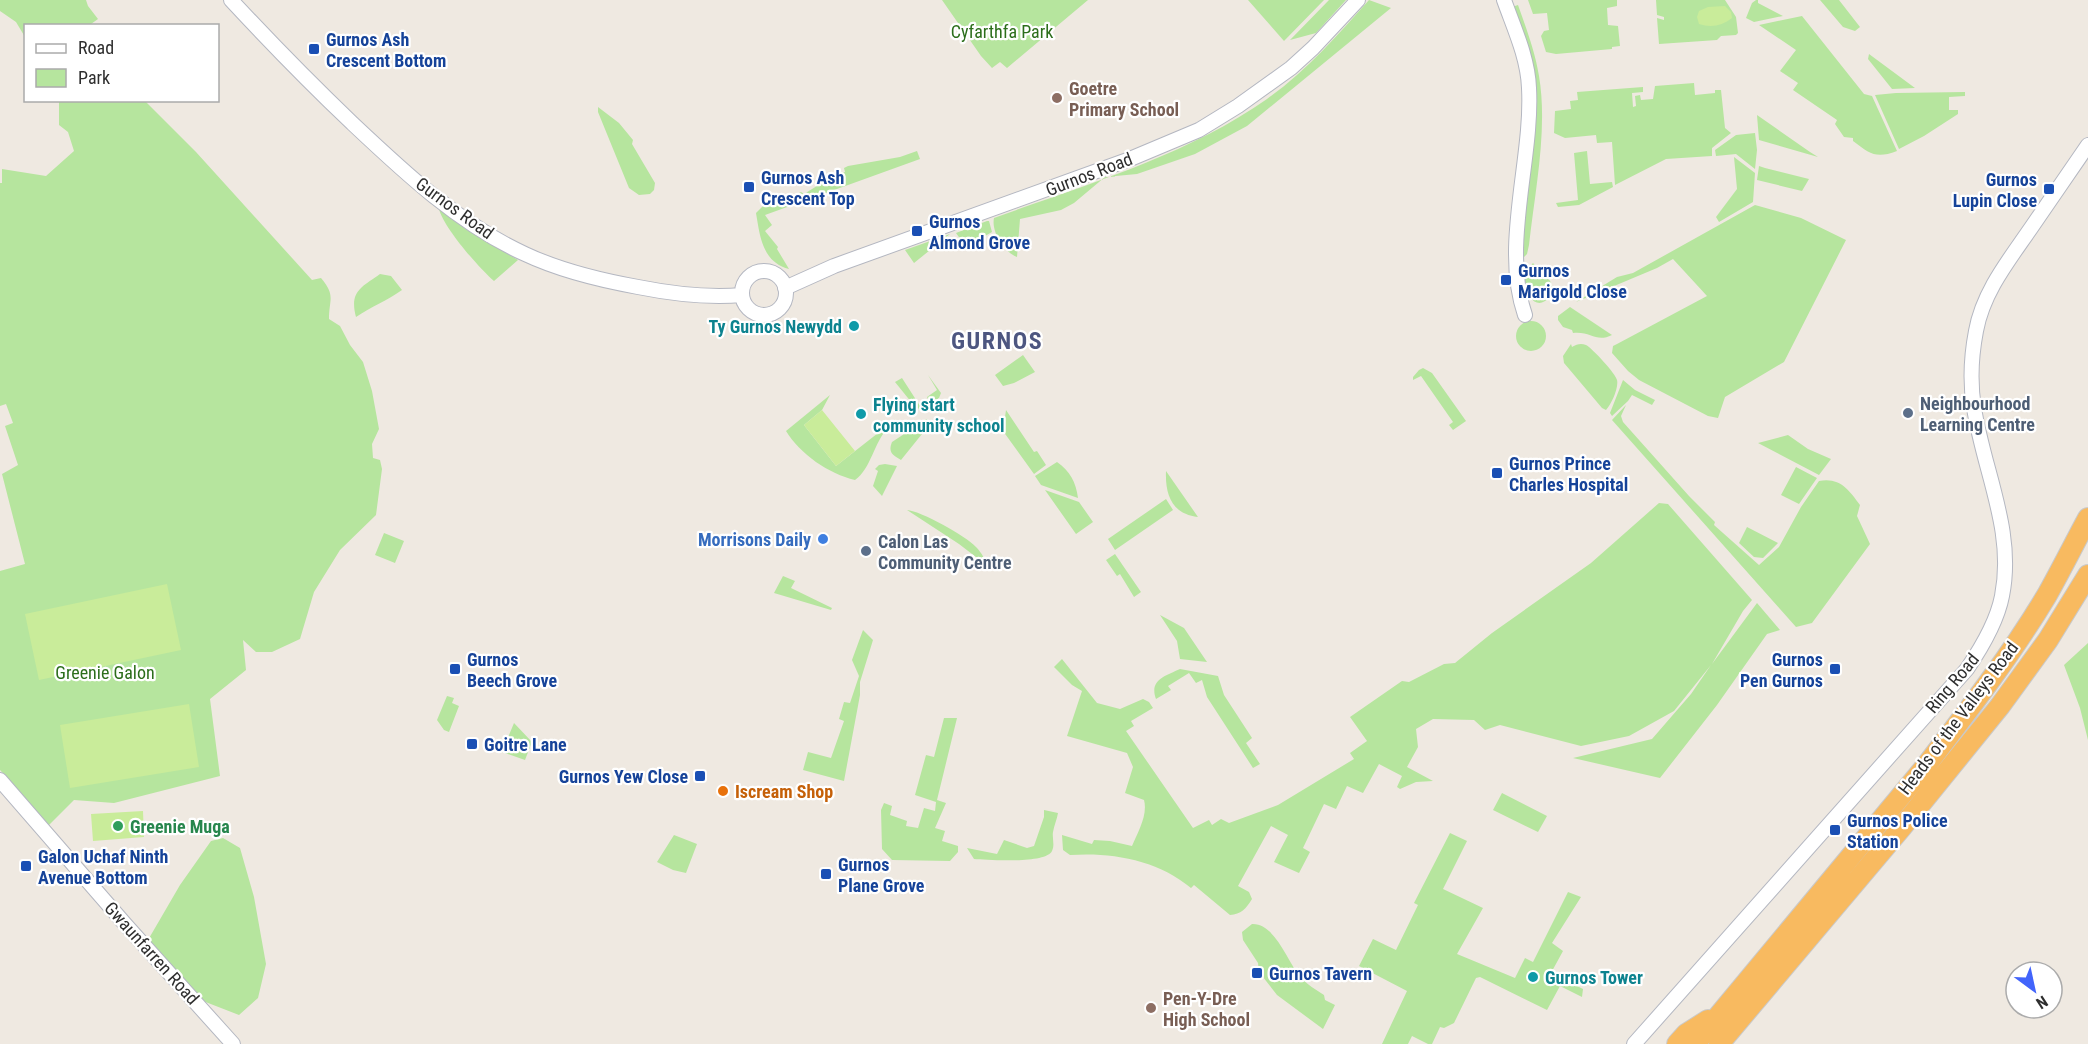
<svg xmlns="http://www.w3.org/2000/svg" width="2088" height="1044" viewBox="0 0 2088 1044" font-family="'Roboto Condensed',sans-serif">
  <style>
    .green { fill: #b6e59e }
    .pitch { fill: #c9ec9a }
    .lines { fill: none; stroke-linecap: round; stroke-linejoin: round }
    .tertiary-casing { stroke: #b4b7c1; stroke-width: 16 }
    .trunk-casing { stroke: #c9c9c9; stroke-width: 22 }
    .tertiary { stroke: #fff; stroke-width: 14 }
    .trunk { stroke: #f8ba60; stroke-width: 20 }
    .transit-dot { fill: #1a4fb4; stroke: #fff; stroke-width: 2 }
    .education-dot { fill: #8d6e63; stroke: #fff; stroke-width: 2 }
    .culture-dot { fill: #0f9aa8; stroke: #fff; stroke-width: 2 }
    .service-dot { fill: #5c6f8a; stroke: #fff; stroke-width: 2 }
    .shop-dot { fill: #3f7fe0; stroke: #fff; stroke-width: 2 }
    .food-dot { fill: #e8710a; stroke: #fff; stroke-width: 2 }
    .leisure-dot { fill: #2e9e5b; stroke: #fff; stroke-width: 2 }
    .labels { text-anchor: middle; dominant-baseline: central; stroke-width: 4.5; stroke-linejoin: round; paint-order: stroke }
    .park-label { font-size: 18px; fill: #2c6e1b; stroke: #fff }
    .transit-label { font-size: 18px; font-weight: bold; fill: #164399; stroke: #fff; text-anchor: start }
    .education-label { font-size: 18px; font-weight: bold; fill: #785e54; stroke: #fff; text-anchor: start }
    .street-label { font-size: 18px; fill: #2e2e2e; stroke: #fff }
    .culture-label { font-size: 18px; font-weight: bold; fill: #0d838f; stroke: #fff; text-anchor: start }
    .service-label { font-size: 18px; font-weight: bold; fill: #4e5e75; stroke: #fff; text-anchor: start }
    .shop-label { font-size: 18px; font-weight: bold; fill: #366cbe; stroke: #fff; text-anchor: end }
    .food-label { font-size: 18px; font-weight: bold; fill: #c56008; stroke: #fff; text-anchor: start }
    .leisure-label { font-size: 18px; font-weight: bold; fill: #27864d; stroke: #fff; text-anchor: start }
    .district-label { font-size: 24px; font-weight: bold; letter-spacing: 1.5px; fill: #4d5680; stroke: #fff }
  </style>
  <rect width="100%" height="100%" fill="#efe9e1"/>
  <!-- green -->
  <path class="green" d="M0 0H86L88 6 98 19 91 24 92 25 26 26 25 37 16 22 0 11Z
    M942 0H1088L1007 68 1000 62 992 68 981 56Z
    M1248 0H1324L1284 41Z
    M1329 0H1346L1316 33 1290 40Z
    M1369 0 1391 8 1247 126 1195 154 1137 174 1105 177 1074 203 1061 210 1020 219 1017 257C1004 252 991 232 994 218 1087 184 1186 156 1267 99 1305 72 1338 35 1369 0Z
    M1528 0H1617V6L1607 8 1608 25 1618 26 1620 46 1612 47V49L1556 54 1546 52 1541 36 1544 31 1549 30 1547 13 1533 14Z
    M1656 0H1725L1736 17 1738 33 1736 35 1721 36 1717 40 1659 44 1657 18 1664 20V17L1657 15Z
    M1756 0H1758V3L1783 16 1754 22 1746 18 1752 3Z
    M1820 0H1839L1860 27 1855 31 1843 27Z
    M1518 5C1526 28 1535 51 1539 76 1548 129 1535 191 1529 245L1527 254 1523 258 1522 242 1534 125 1512 7Z
    M1802 16 1864 94 1872 96 1897 151C1876 159 1870 154 1853 141V138L1844 137 1835 124 1837 120 1793 90 1798 83 1780 71 1796 50 1759 25Z
    M1869 54 1915 88 1892 89 1868 59Z
    M1694 83 1695 95 1715 93V90H1721L1725 128 1731 133 1712 148V156L1666 159 1615 185 1612 142 1597 143 1596 135 1565 138 1554 133 1555 111 1571 109 1570 101 1578 100 1577 92 1643 87V92L1632 93 1633 107 1636 106 1635 96 1640 95 1641 100 1653 99 1655 86Z
    M1965 92V96L1949 97V110H1958V114L1924 136 1899 149 1875 95 1896 93Z
    M59 101H145L196 152 312 280 321 278C336 296 329 299 329 319L340 326 350 345 363 362 372 391 379 429 372 444 373 458 380 460 382 469 376 515 340 550 314 592 300 639 272 652H256L243 640 246 670 210 699 220 776 114 803 74 800 49 825 0 770V571L25 564 2 474 18 465 5 426 13 423 6 404 0 406V183H2V169L46 176 74 151 68 132 59 125Z
    M598 107 619 123 633 140 632 144 655 183 654 190 650 194 639 195 629 188 598 112Z
    M1757 115 1810 152 1818 157 1759 140Z
    M1755 133 1757 150 1755 169 1736 154 1716 156 1715 150 1736 135Z
    M917 151 920 159 765 215 772 225 765 231 778 247 777 249 789 269C762 262 760 236 756 213L764 205 781 202 801 192 804 194 833 176 845 172 844 168 848 166 900 157Z
    M1587 151 1590 184 1612 182 1613 187 1579 205 1558 207 1556 203 1578 200 1574 153Z
    M1734 157 1755 173 1753 202 1719 222 1716 217 1737 189Z
    M1759 166 1765 168 1809 179 1802 191 1757 180Z
    M1755 205 1801 218 1846 240 1784 362 1725 397 1718 418 1708 416 1639 380 1628 371 1612 353 1613 346 1617 344 1707 296 1673 259 1657 268 1576 302 1617 277 1633 273Z
    M439 209 467 230 518 260 494 281C478 267 444 228 439 209Z
    M987 221H989L992 232 966 247 956 233Z
    M950 234 914 263 905 250Z
    M1533 263C1538 269 1546 274 1550 281 1560 298 1528 324 1524 273Z
    M380 274 391 276 402 290C387 301 372 306 356 317 349 291 362 287 380 274Z
    M1570 307 1612 335C1596 343 1591 331 1573 333L1572 330 1563 327 1558 320V316Z
    M1516 336a15 15 0 1 1 30 0a15 15 0 1 1-30 0Z
    M1571 344 1572 347C1577 344 1581 343 1586 345 1592 348 1616 374 1617 380 1619 388 1611 405 1606 410L1602 408 1564 363 1563 356Z
    M1023 355 1035 372 1014 383 1003 386 995 375Z
    M1423 368 1432 373 1466 421 1453 430 1449 425 1453 422 1421 376 1413 380V377L1419 370Z
    M928 375 941 393 939 398 921 409 916 408 895 382 902 378 920 406 929 401 927 397 937 390Z
    M1623 380 1635 390 1655 400 1652 405 1632 395 1628 401 1612 416 1610 413Z
    M830 395 822 410 804 425 836 466 887 426 888 428C874 442 871 469 855 480 829 474 800 454 786 431Z
    M1626 405 1621 416 1623 422 1689 496 1715 522 1714 525 1759 565 1779 547 1801 507 1819 481C1840 477 1849 490 1860 505L1857 516 1870 544 1812 623 1796 627 1612 420Z
    M1006 410 1034 452 1037 451 1046 465 1034 474 1003 431Z
    M927 419 926 429 901 460C892 455 888 452 892 442Z
    M1788 435 1808 449 1831 459 1819 475 1758 443Z
    M1057 462C1070 471 1076 482 1078 498L1041 485 1035 476Z
    M885 464 897 466 882 496 873 486 878 471 875 469 879 465Z
    M1796 467 1817 478 1799 504 1781 495Z
    M1166 471 1198 517C1172 514 1165 495 1166 471Z
    M1045 490 1079 502 1093 522 1076 534Z
    M1166 499 1173 510 1115 550 1108 539Z
    M1659 503 1668 504 1752 600 1743 611 1712 664 1757 603 1780 630 1767 634 1717 705 1660 778 1573 758 1652 739 1691 694 1711 665 1674 711 1629 736 1581 746 1500 725 1485 730 1474 720 1433 719 1416 729 1418 747 1407 767 1433 781 1416 782 1400 789 1397 787 1402 776 1379 764 1363 793 1347 786 1336 809 1324 804 1303 848 1310 852 1299 873 1274 862 1288 835 1271 826 1238 886 1249 892 1252 899C1246 909 1241 914 1230 915L1194 885 1191 888C1158 860 1112 852 1070 855L1063 850 1062 835 1092 844 1094 840 1110 841 1132 846C1138 832 1148 815 1144 800L1125 793 1133 767 1127 753 1067 736 1082 691 1072 685 1054 667 1062 659 1097 703 1120 709 1143 699 1149 702 1153 708 1131 721 1134 726 1126 731 1193 828 1209 820 1212 825 1221 819 1229 823 1278 805 1354 759 1350 753 1367 741 1350 717 1402 681 1409 682 1444 664 1455 663 1492 633 1591 563Z
    M907 510C921 511 966 536 976 547 982 553 985 560 989 567L959 544Z
    M1747 527 1778 543 1763 558 1754 557 1739 543Z
    M384 533 404 541 395 563 375 555Z
    M1115 554 1141 592 1134 597 1120 574 1117 576 1106 560Z
    M783 576 795 581 791 588 832 608 831 610 774 593Z
    M1160 615 1184 628 1207 662 1180 659 1177 641Z
    M863 630 873 640 860 682V695L844 781 803 770 808 752 831 758 844 721 839 719 844 702 850 703 859 676 852 660Z
    M2088 643V740L2080 708 2064 665Z
    M1180 669 1218 676 1224 695 1252 738 1246 743 1260 764 1253 768 1207 697 1202 680 1196 683 1189 673 1168 686 1171 690 1156 699C1149 680 1165 676 1180 669Z
    M447 696 454 698 452 703 459 706 449 732 444 730 437 720Z
    M944 718H957L937 800 946 803 935 828 945 831 942 841 958 846V852L950 861 892 860 882 849 881 810 884 803 892 806 890 815 907 821 906 826 918 828 924 808 935 811 936 802 915 795 926 755 934 757Z
    M514 723 532 742 525 760 502 752Z
    M1502 793 1547 816 1538 832 1493 810Z
    M1044 810 1058 813C1057 819 1054 826 1053 832 1052 838 1055 845 1052 851 1046 864 988 860 974 859L967 848 997 854 1004 840 1027 848 1034 846 1044 817Z
    M1450 833 1467 841 1443 889 1483 908 1457 954 1515 978 1525 958 1533 962 1568 892 1581 897 1552 943 1563 951 1551 973 1583 989 1582 997 1560 986 1547 1010 1480 977 1476 978 1454 1023 1444 1028 1440 1027 1432 1044H1428L1412 1036 1408 1044H1382L1407 991 1359 966 1373 939 1396 950 1418 905 1414 903Z
    M674 835 697 844 686 873 673 870 657 862Z
    M223 838 240 848 254 897 266 964 258 998 239 1015 203 1001 148 940 180 885 211 841Z
    M1252 924C1275 923 1287 961 1301 978 1307 984 1316 990 1324 995L1325 1000 1335 1005 1323 1029 1277 995 1259 972 1258 963 1243 940 1242 932Z"/>
  <!-- pitch -->
  <path class="pitch" d="M1725 6 1731 12 1732 18C1722 26 1711 28 1699 24L1697 17 1699 11 1708 7Z
    M822 410 855 451 836 466 804 425Z
    M167 584 181 650 39 680 25 614Z
    M189 704 199 767 70 788 60 725Z
    M143 811 144 837 93 841 91 814Z"/>
  <g class="lines">
    <!-- tertiary casing -->
    <g class="tertiary-casing">
      <path id="tertiary" d="M231 0C270 42 310 83 352 123 404 172 459 224 525 254 561 271 599 280 638 287 673 294 707 298 742 295
        M1504 0C1514 28 1528 58 1529 88 1533 159 1501 246 1525 315
        M742 293a22 22 0 1 1 44 0a22 22 0 1 1-44 0Z
        M785 288 834 266 1130 159 1199 130 1238 106 1291 68 1313 48 1358 0
        M0 780 125 924 233 1044
        M1634 1044 1967 669C1982 647 1997 622 2002 596 2015 531 1984 472 1974 408 1970 383 1971 357 1976 331 1983 292 2009 260 2031 228 2050 200 2069 173 2088 145"/>
    </g>
    <!-- trunk casing -->
    <g class="trunk-casing">
      <path id="trunk" d="M1677 1044 1686 1034 1708 1020
        M1695 1044 1925 767C1968 711 2011 655 2047 595 2061 570 2074 544 2088 518
        M1719 1044 1902 827 2000 706 2048 640 2088 575"/>
    </g>
    <!-- tertiary -->
    <use href="#tertiary" class="tertiary"/>
    <!-- trunk -->
    <use href="#trunk" class="trunk"/>
  </g>
  <!-- markers -->
  <g class="transit-dot">
    <rect x="308" y="43" width="12" height="12" rx="3"/>
    <rect x="743" y="181" width="12" height="12" rx="3"/>
    <rect x="2043" y="183" width="12" height="12" rx="3"/>
    <rect x="911" y="225" width="12" height="12" rx="3"/>
    <rect x="1500" y="274" width="12" height="12" rx="3"/>
    <rect x="1491" y="467" width="12" height="12" rx="3"/>
    <rect x="449" y="663" width="12" height="12" rx="3"/>
    <rect x="1829" y="663" width="12" height="12" rx="3"/>
    <rect x="466" y="738" width="12" height="12" rx="3"/>
    <rect x="694" y="770" width="12" height="12" rx="3"/>
    <rect x="1829" y="824" width="12" height="12" rx="3"/>
    <rect x="20" y="860" width="12" height="12" rx="3"/>
    <rect x="820" y="868" width="12" height="12" rx="3"/>
    <rect x="1251" y="967" width="12" height="12" rx="3"/>
  </g>
  <g class="education-dot">
    <circle cx="1057" cy="98" r="6"/>
    <circle cx="1151" cy="1008" r="6"/>
  </g>
  <g class="culture-dot">
    <circle cx="854" cy="326" r="6"/>
    <circle cx="861" cy="414" r="6"/>
    <circle cx="1533" cy="977" r="6"/>
  </g>
  <g class="service-dot">
    <circle cx="1908" cy="413" r="6"/>
    <circle cx="866" cy="551" r="6"/>
  </g>
  <circle class="shop-dot" cx="823" cy="539" r="6"/>
  <circle class="food-dot" cx="723" cy="791" r="6"/>
  <circle class="leisure-dot" cx="118" cy="826" r="6"/>
  <g class="labels">
    <!-- park labels -->
    <g class="park-label">
      <text x="1002" y="31">Cyfarthfa Park</text>
      <text x="105" y="672">Greenie Galon</text>
    </g>
    <!-- transit labels -->
    <g class="transit-label">
      <text x="326" y="39">Gurnos Ash<tspan x="326" dy="21">Crescent Bottom</tspan></text>
      <text x="761" y="177">Gurnos Ash<tspan x="761" dy="21">Crescent Top</tspan></text>
      <text x="2037" y="179" text-anchor="end">Gurnos<tspan x="2037" dy="21">Lupin Close</tspan></text>
      <text x="929" y="221">Gurnos<tspan x="929" dy="21">Almond Grove</tspan></text>
      <text x="1518" y="270">Gurnos<tspan x="1518" dy="21">Marigold Close</tspan></text>
      <text x="1509" y="463">Gurnos Prince<tspan x="1509" dy="21">Charles Hospital</tspan></text>
      <text x="467" y="659">Gurnos<tspan x="467" dy="21">Beech Grove</tspan></text>
      <text x="1823" y="659" text-anchor="end">Gurnos<tspan x="1823" dy="21">Pen Gurnos</tspan></text>
      <text x="484" y="744">Goitre Lane</text>
      <text x="688" y="776" text-anchor="end">Gurnos Yew Close</text>
      <text x="1847" y="820">Gurnos Police<tspan x="1847" dy="21">Station</tspan></text>
      <text x="38" y="856">Galon Uchaf Ninth<tspan x="38" dy="21">Avenue Bottom</tspan></text>
      <text x="838" y="864">Gurnos<tspan x="838" dy="21">Plane Grove</tspan></text>
      <text x="1269" y="973">Gurnos Tavern</text>
    </g>
    <!-- education labels -->
    <g class="education-label">
      <text x="1069" y="88">Goetre<tspan x="1069" dy="21">Primary School</tspan></text>
      <text x="1163" y="998">Pen-Y-Dre<tspan x="1163" dy="21">High School</tspan></text>
    </g>
    <!-- street labels -->
    <g class="street-label">
      <text transform="translate(1089 174) rotate(-21)">Gurnos Road</text>
      <text transform="translate(455 208) rotate(36)">Gurnos Road</text>
      <text transform="translate(1952 683) rotate(-50)">Ring Road</text>
      <text transform="translate(1958 718) rotate(-53)">Heads of the Valleys Road</text>
      <text transform="translate(152 953) rotate(48)">Gwaunfarren Road</text>
    </g>
    <!-- culture labels -->
    <g class="culture-label">
      <text x="842" y="326" text-anchor="end">Ty Gurnos Newydd</text>
      <text x="873" y="404">Flying start<tspan x="873" dy="21">community school</tspan></text>
      <text x="1545" y="977">Gurnos Tower</text>
    </g>
    <!-- service labels -->
    <g class="service-label">
      <text x="1920" y="403">Neighbourhood<tspan x="1920" dy="21">Learning Centre</tspan></text>
      <text x="878" y="541">Calon Las<tspan x="878" dy="21">Community Centre</tspan></text>
    </g>
    <!-- shop labels -->
    <g class="shop-label">
      <text x="811" y="539">Morrisons Daily</text>
    </g>
    <!-- food labels -->
    <g class="food-label">
      <text x="735" y="791">Iscream Shop</text>
    </g>
    <!-- leisure labels -->
    <g class="leisure-label">
      <text x="130" y="826">Greenie Muga</text>
    </g>
    <!-- district labels -->
    <g class="district-label">
      <text x="997" y="341">GURNOS</text>
    </g>
  </g>
  <!-- legend -->
  <rect x="24" y="24" width="195" height="78" fill="#ffffff" stroke="#ababab" stroke-width="1.5"/>
  <rect x="36" y="44" width="30" height="9" fill="#ffffff" stroke="#ababab" stroke-width="1.5"/>
  <text x="78" y="54" font-size="18" fill="#2e2e2e">Road</text>
  <rect x="36" y="69" width="30" height="18" fill="#b6e59e" stroke="#ababab" stroke-width="1.5"/>
  <text x="78" y="84" font-size="18" fill="#2e2e2e">Park</text>
  <!-- north arrow -->
  <g transform="translate(2034 990) rotate(147)"><circle r="28" fill="#ffffff" stroke="#ababab" stroke-width="1.5"/>
  <path d="M0-4.5L10 22L0 15L-10 22Z" fill="#4264fb"/>
  <text y="-9" font-size="16" font-weight="bold" text-anchor="middle" fill="#2e2e2e">N</text>
  </g>
</svg>
